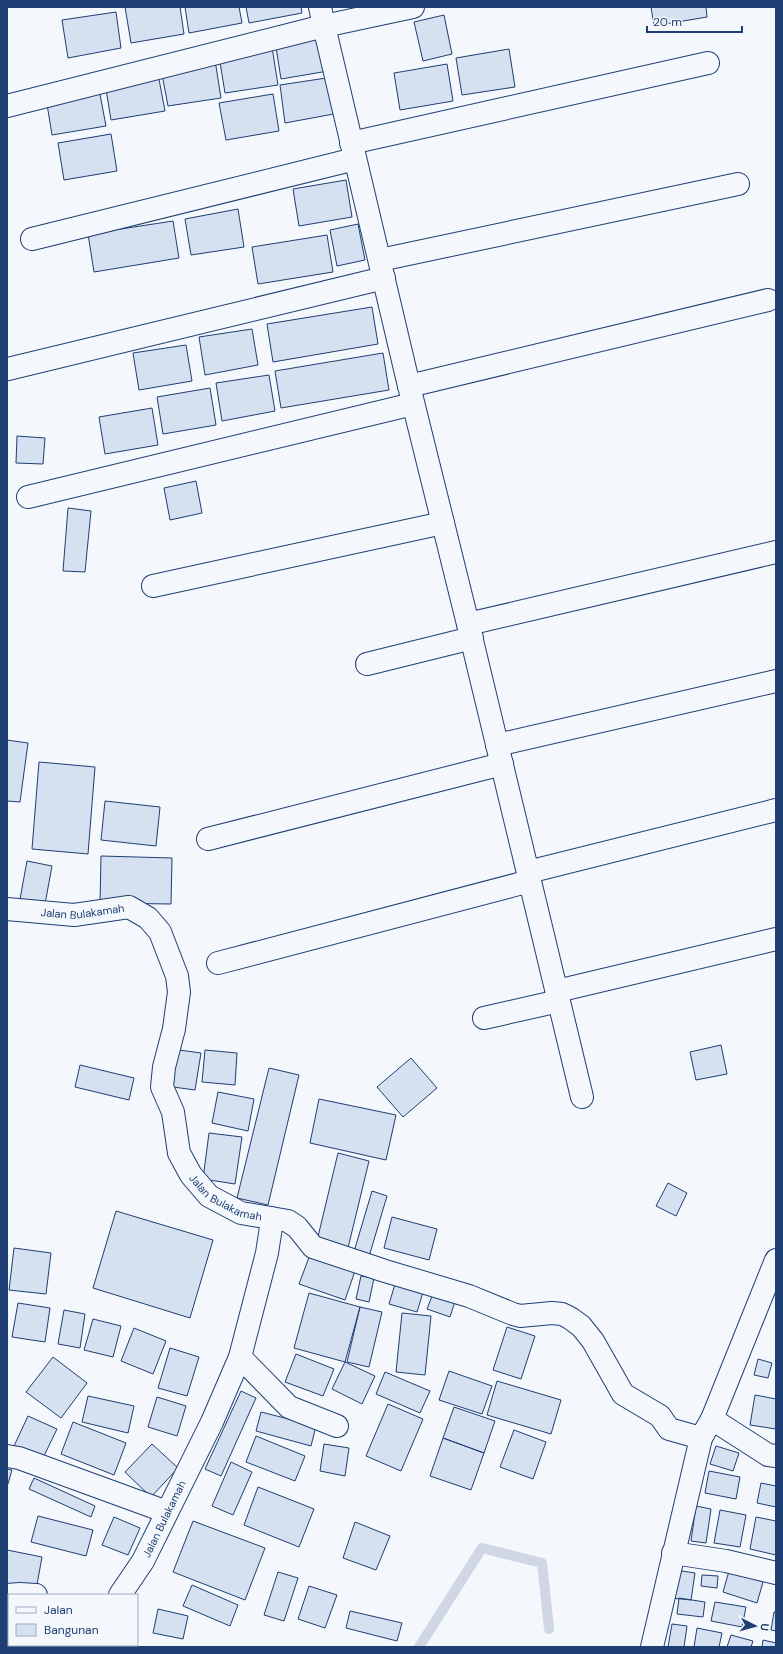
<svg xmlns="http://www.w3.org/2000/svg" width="783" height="1654" viewBox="0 0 783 1654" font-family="'DM Sans',sans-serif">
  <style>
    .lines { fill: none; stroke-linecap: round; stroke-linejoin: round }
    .stream { stroke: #cfd7e4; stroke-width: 10 }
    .building { fill: #d5e0f0; stroke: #1d3f73 }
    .minor-casing { stroke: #1d3f73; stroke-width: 24 }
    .minor { stroke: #f4f7fb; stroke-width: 22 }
    .labels { text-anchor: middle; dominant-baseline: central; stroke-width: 3; stroke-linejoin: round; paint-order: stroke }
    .street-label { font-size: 11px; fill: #1d3f73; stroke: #f4f7fb }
  </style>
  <rect width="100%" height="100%" fill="#f4f7fb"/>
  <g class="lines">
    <!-- stream -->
    <path class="stream" d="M419 1647 482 1548 542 1563 549 1629"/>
  </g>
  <!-- building -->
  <path class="building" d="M125 7H180L184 34 131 43Z
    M185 7H239L242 23 189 33Z
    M246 7H301L302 13 249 23Z
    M651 7H706L707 17 654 26Z
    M116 12 121 48 68 58 62 20Z
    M444 15 452 54 423 61 414 22Z
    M328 33 334 70 281 79 275 41Z
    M272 47 278 85 225 93 219 56Z
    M509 49 515 87 462 95 456 58Z
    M215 60 221 98 168 106 161 69Z
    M447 64 453 101 400 110 394 73Z
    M158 74 165 111 111 120 105 83Z
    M333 77 339 113 285 123 280 85Z
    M99 89 106 126 52 135 46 98Z
    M273 94 279 131 226 140 219 103Z
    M111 134 117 171 64 180 58 143Z
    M346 180 352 217 299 226 293 189Z
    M238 209 244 247 191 255 185 219Z
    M173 221 179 258 94 272 88 234Z
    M358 224 365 260 337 266 330 230Z
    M327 235 333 272 258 284 252 247Z
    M372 307 378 344 273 362 267 324Z
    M252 329 258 365 205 375 199 337Z
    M186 345 192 381 139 390 133 353Z
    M383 353 389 390 281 408 275 371Z
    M269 375 275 411 222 421 216 383Z
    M210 388 216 425 163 434 157 397Z
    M152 408 158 445 105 454 99 417Z
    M17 436 45 438 43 464 16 463Z
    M196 481 202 513 170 520 164 488Z
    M68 508 91 511 85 572 63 571Z
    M7 740 28 743 20 802 7 801Z
    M39 762 95 767 88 854 32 849Z
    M105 801 160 807 156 846 101 840Z
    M101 856 172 858 171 904 100 903Z
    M27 861 52 866 45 904 20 899Z
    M721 1045 727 1074 696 1080 690 1052Z
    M172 1049 201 1053 195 1090 166 1086Z
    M205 1050 237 1053 235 1085 202 1082Z
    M411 1058 437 1088 403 1117 377 1087Z
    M80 1065 134 1078 129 1100 75 1087Z
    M269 1068 299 1075 268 1205 237 1198Z
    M218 1092 254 1099 248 1131 212 1123Z
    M319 1099 396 1115 386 1160 310 1143Z
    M209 1133 242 1137 235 1184 203 1179Z
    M338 1153 369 1161 347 1252 316 1245Z
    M668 1183 687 1193 676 1216 656 1206Z
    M372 1191 387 1196 368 1260 353 1255Z
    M116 1211 213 1240 190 1318 93 1288Z
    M392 1217 437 1229 429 1260 384 1248Z
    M14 1248 51 1253 46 1294 9 1290Z
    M311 1252 356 1268 345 1300 299 1284Z
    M361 1276 374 1278 369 1302 356 1299Z
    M396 1281 424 1289 417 1312 389 1304Z
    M434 1291 456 1298 450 1317 427 1309Z
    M309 1293 360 1307 345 1362 294 1348Z
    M18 1303 50 1308 45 1342 12 1337Z
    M360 1307 382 1312 369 1367 347 1362Z
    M64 1310 85 1314 80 1348 58 1344Z
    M402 1313 431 1316 425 1375 396 1372Z
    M93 1319 121 1326 113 1357 84 1350Z
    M507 1327 535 1336 521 1379 493 1370Z
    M134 1328 166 1341 153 1374 121 1361Z
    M170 1348 199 1357 187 1396 158 1388Z
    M296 1354 334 1369 323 1396 285 1382Z
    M53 1357 87 1383 61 1418 26 1392Z
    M758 1359 772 1363 768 1378 754 1375Z
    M345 1362 375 1376 362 1404 332 1389Z
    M449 1371 492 1386 482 1414 439 1400Z
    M385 1372 430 1391 420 1413 376 1394Z
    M497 1381 561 1400 551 1434 487 1415Z
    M241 1391 256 1398 221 1476 205 1469Z
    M755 1395 776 1399V1429L750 1425Z
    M88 1396 134 1406 128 1433 82 1422Z
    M157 1397 186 1406 177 1436 148 1427Z
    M388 1404 423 1419 401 1471 366 1456Z
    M454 1407 495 1421 484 1453 443 1438Z
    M261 1412 316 1426 311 1446 256 1431Z
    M28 1416 57 1429 42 1460 14 1446Z
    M73 1422 126 1443 114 1475 61 1454Z
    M514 1430 546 1442 533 1479 500 1467Z
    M256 1436 305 1456 295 1481 246 1462Z
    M443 1438 484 1453 471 1490 430 1476Z
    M152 1444 178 1468 151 1497 125 1472Z
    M324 1444 349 1448 345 1476 320 1471Z
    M716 1446 739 1453 733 1471 710 1464Z
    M231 1462 252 1472 233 1515 212 1506Z
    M7 1469 12 1470 7 1487Z
    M709 1471 740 1477 736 1499 705 1493Z
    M34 1478 95 1506 91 1517 29 1489Z
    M761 1483 776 1486V1507L757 1503Z
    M258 1487 314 1509 299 1547 244 1525Z
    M696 1506 711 1509 706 1543 691 1541Z
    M720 1510 746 1515 740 1547 714 1543Z
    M38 1516 93 1530 86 1556 31 1542Z
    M114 1517 140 1528 128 1555 102 1545Z
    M756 1517 776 1521V1555L750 1549Z
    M193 1521 265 1548 245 1600 173 1572Z
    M355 1522 390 1536 376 1570 343 1558Z
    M7 1550 42 1557 36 1590 7 1585Z
    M675 1570 695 1573 691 1600 671 1598Z
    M729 1571 763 1582 757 1603 723 1592Z
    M278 1572 298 1578 284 1621 264 1615Z
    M702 1575 718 1576 717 1588 701 1586Z
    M192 1585 238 1605 230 1626 183 1606Z
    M309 1586 337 1595 325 1628 298 1619Z
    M679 1598 705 1602 703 1617 677 1614Z
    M715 1602 746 1607 742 1627 711 1621Z
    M158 1609 188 1616 183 1639 153 1633Z
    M7 1611H9V1639H7Z
    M350 1611 402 1623 397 1641 346 1628Z
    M774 1612H776V1631L771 1630Z
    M672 1624 687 1626 684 1647H668Z
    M697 1628 722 1633 719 1647H694Z
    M731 1635 753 1641 751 1647H727Z
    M763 1640 776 1643V1647H762Z"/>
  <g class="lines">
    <!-- minor casing -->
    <g class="minor-casing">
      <g id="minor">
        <path d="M320 7 324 26 413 7"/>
        <path d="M7 106 324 26 409 386 468 624 582 1097"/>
        <path d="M351 143 708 63"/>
        <path d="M32 239 355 159"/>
        <path d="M380 260 738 184"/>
        <path d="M8 369 384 278"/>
        <path d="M409 386 768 300"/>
        <path d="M28 497 413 404"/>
        <path d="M153 586 443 523"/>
        <path d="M468 624 776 552"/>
        <path d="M367 664 472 638"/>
        <path d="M497 745 776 681"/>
        <path d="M208 839 502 764"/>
        <path d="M528 872 776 810"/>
        <path id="s1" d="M7 909 74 915 129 907 148 918 160 932 177 976 179 992 174 1029 164 1067 162 1087 173 1112 179 1153 191 1175 209 1196 241 1213 271 1218V1227L267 1253 240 1357 212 1422 143 1561 120 1595"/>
        <path d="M218 963 530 881"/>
        <path d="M557 991 776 939"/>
        <path d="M484 1018 559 1001"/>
        <path d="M271 1218 288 1221 297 1227 313 1247 385 1271 469 1296 513 1314 520 1316 552 1313 562 1314 570 1318 581 1326 593 1341 623 1394 660 1416 669 1429 701 1438"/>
        <path d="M240 1357 289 1407 337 1426"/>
        <path d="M712 1419 768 1455 776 1456"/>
        <path d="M7 1456 19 1458 167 1512"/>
        <path d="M673 1553 726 1561 776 1573"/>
        <path d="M7 1595 20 1594 36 1595"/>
        <path d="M652 1647 701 1438 712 1419 776 1260"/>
      </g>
    </g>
    <!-- minor -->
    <use href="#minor" class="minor"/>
  </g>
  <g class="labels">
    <!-- street labels -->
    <g class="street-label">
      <text stroke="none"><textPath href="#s1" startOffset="76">Jalan Bulakamah</textPath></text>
      <text stroke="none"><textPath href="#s1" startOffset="460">Jalan Bulakamah</textPath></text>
      <text transform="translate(164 1519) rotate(-64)">Jalan Bulakamah</text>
    </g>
  </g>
  <!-- border -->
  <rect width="783" height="1654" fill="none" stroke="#1d3f73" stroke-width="16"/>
  <!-- legend -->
  <rect x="8" y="1594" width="130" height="52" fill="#f4f7fb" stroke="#9eadc5"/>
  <rect x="16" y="1607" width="20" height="6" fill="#f4f7fb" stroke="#9eadc5"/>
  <text x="44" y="1614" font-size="12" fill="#1d3f73">Jalan</text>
  <rect x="16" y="1624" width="20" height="12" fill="#d5e0f0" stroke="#9eadc5"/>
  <text x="44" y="1634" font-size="12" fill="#1d3f73">Bangunan</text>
  <!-- north arrow -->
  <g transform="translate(755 1626) rotate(96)" stroke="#f4f7fb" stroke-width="3" paint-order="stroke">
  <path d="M0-3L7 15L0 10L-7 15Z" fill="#1d3f73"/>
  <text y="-6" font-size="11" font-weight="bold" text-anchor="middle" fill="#1d3f73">U</text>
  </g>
  <!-- scale -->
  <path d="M647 26v6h95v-6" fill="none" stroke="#1d3f73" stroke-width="2"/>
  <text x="653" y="26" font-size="12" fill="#1d3f73" stroke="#f4f7fb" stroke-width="3" paint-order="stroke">20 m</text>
</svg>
